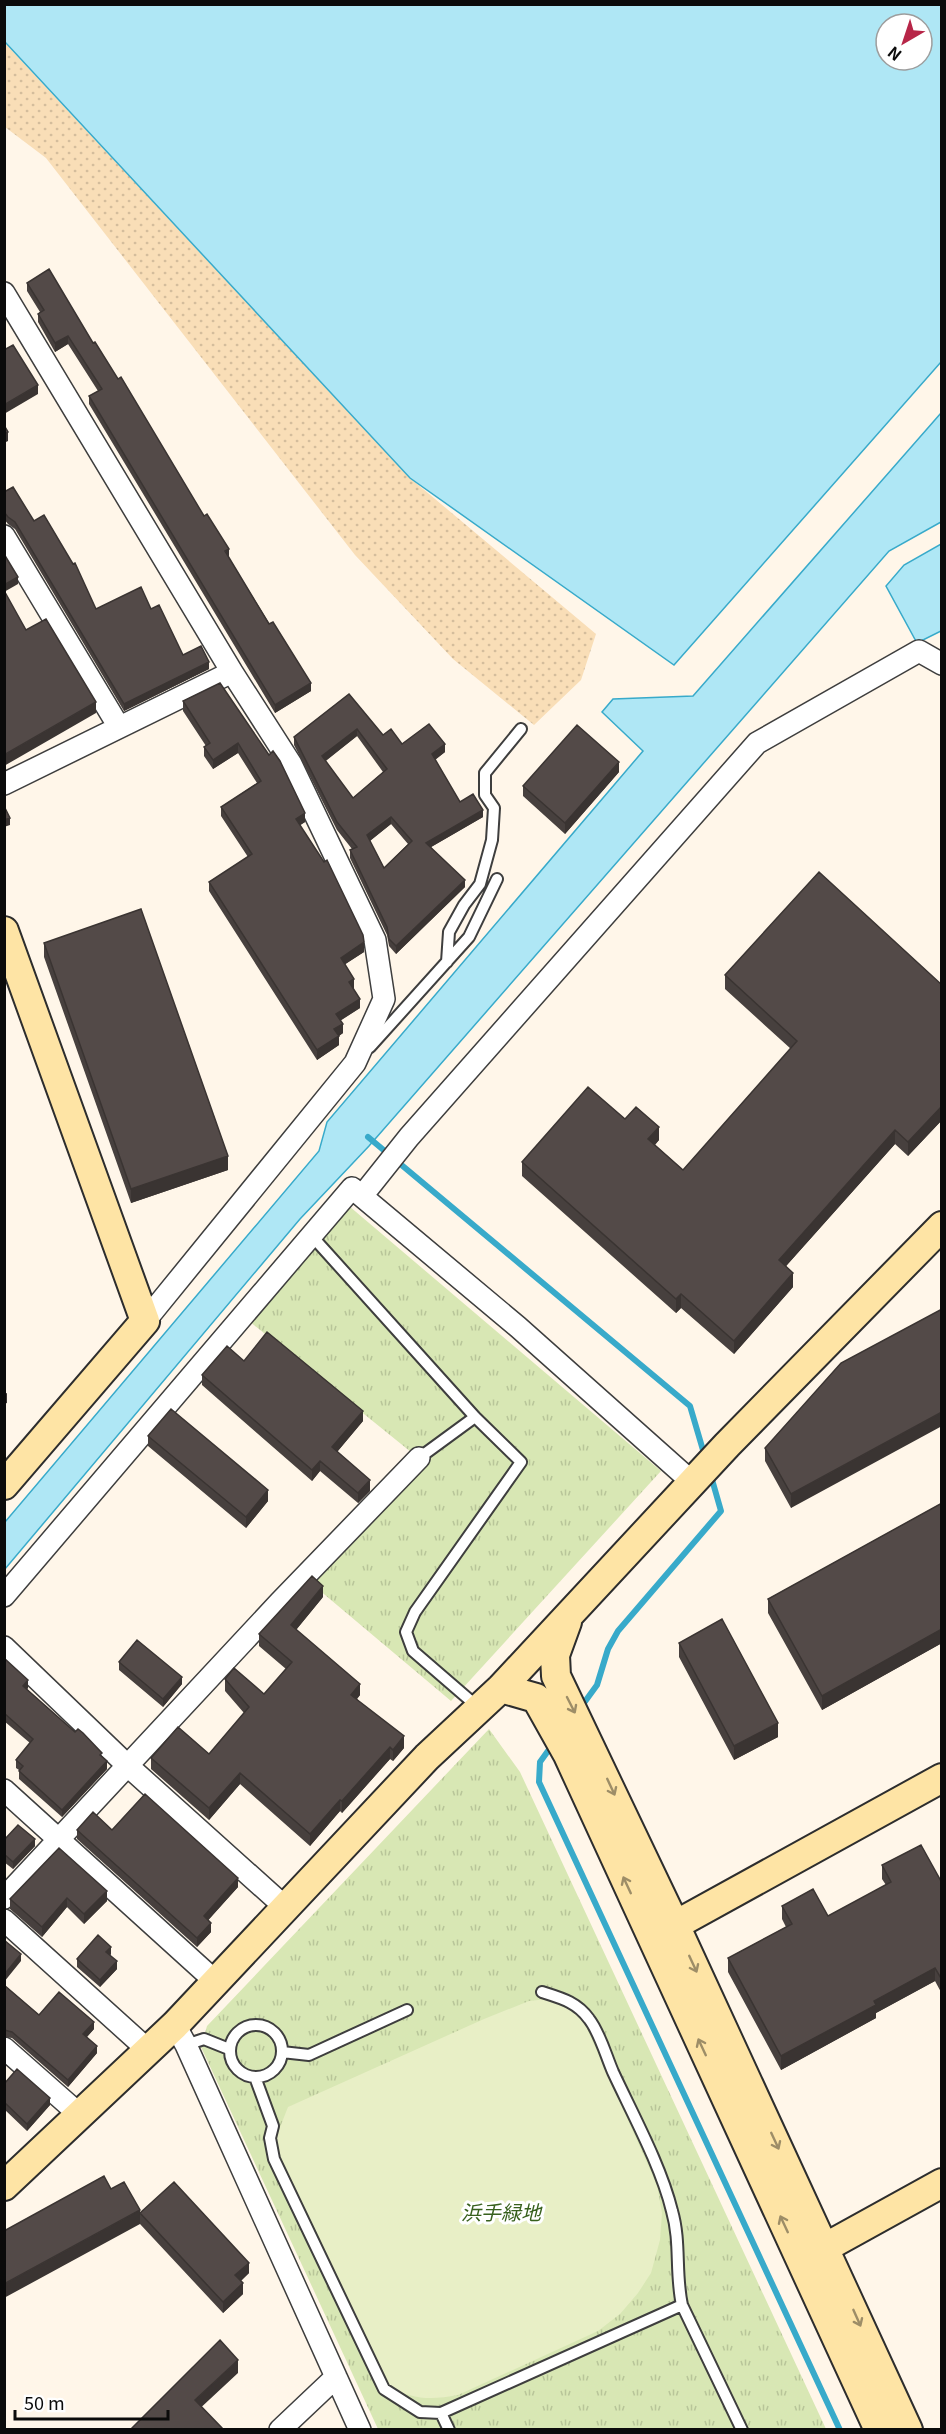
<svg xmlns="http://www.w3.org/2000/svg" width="946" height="2434" viewBox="0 0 946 2434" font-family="Georgia,'Noto Sans JP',serif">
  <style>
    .sand { fill: url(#sand-dots) }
    .park { fill: url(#park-tufts) }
    .pitch { fill: #e8efc6 }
    .water { fill: #afe7f5; stroke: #38aaca; stroke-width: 1.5; fill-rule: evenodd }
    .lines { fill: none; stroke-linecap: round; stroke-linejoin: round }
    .stream { stroke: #38aaca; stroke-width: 6 }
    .lane-casing { stroke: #3e3e3e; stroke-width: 14 }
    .street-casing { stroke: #3e3e3e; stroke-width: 24 }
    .secondary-casing { stroke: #2d2d2d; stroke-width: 32 }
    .lane { stroke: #fff; stroke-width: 10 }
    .street { stroke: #fff; stroke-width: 21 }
    .secondary { stroke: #fee4a5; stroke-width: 28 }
    .wall { fill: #47403e; fill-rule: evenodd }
    .shaded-wall { fill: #3a3432 }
    .building { fill: #534a48; stroke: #3a3432; stroke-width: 1.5; fill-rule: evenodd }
    .oneway { stroke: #9d8d67 }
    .labels { text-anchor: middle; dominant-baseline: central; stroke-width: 6; stroke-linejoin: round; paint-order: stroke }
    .park-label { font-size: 20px; font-style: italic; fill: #37601d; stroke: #fff }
  </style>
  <defs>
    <pattern id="sand-dots" width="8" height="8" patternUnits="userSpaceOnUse" patternTransform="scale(1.5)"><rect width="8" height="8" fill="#f9deb7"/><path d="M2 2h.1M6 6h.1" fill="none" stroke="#d4bd9c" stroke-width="1.8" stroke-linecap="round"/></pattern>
    <pattern id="park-tufts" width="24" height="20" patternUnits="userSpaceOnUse" patternTransform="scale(1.5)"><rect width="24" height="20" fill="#d8e7b4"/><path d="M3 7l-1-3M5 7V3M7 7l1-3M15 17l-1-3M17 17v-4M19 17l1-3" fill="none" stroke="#b8c599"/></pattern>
  </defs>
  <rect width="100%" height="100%" fill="#fff6e9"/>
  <!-- sand -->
  <path class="sand" d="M4 42 410 478 596 634 581 680 534 725 453 659 355 555 46 158 5 127Z"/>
  <!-- park -->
  <path class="park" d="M349 1206 661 1471 451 1701 312 1584 427 1465 249 1321Z
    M489 1729 520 1772 826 2429H378L201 2047 207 2026Z"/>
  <!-- pitch -->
  <path class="pitch" d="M547 1999 570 2008 584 2022 657 2185 662 2213 660 2240 651 2273 638 2293 620 2314 598 2331 458 2395C432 2400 412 2400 389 2386L291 2186 275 2140 288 2107 484 2019 529 2001Z"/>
  <!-- water -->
  <path class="water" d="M5 4 941 5V362L674 665 410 478 5 42ZM886 24H922V60H886Z
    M941 413V522L889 551 369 1146 300 1219 5 1569V1522L319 1151 327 1122 643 751 602 712 613 699 693 696Z
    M941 544V631L917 643 886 586 904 565Z"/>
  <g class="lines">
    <!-- stream -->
    <path class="stream" d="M368 1137 690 1406 705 1457
      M581 1707 597 1685 608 1649 618 1631 721 1511 711 1476
      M553 1744 540 1762 539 1782 840 2430"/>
    <!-- lane casing -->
    <g class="lane-casing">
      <path id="lane" d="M447 962 449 932 464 905 480 884 492 840 494 808 485 795V773L521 729
        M370 1047 469 937 497 879
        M311 1235 475 1417 521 1462 415 1612 406 1632 413 1651 479 1708
        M419 1458 475 1417
        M542 1992C561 1998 577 2002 589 2019 600 2033 606 2056 613 2072 633 2115 661 2166 672 2211 681 2242 675 2273 682 2305L742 2430
        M230 2051a26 26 0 1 1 52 0a26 26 0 1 1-52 0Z
        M186 2045 204 2039 229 2049
        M282 2052 309 2055 407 2010
        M255 2077 273 2126 270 2138 274 2159 384 2389 420 2412 441 2413 682 2305
        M441 2413 449 2430"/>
    </g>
    <!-- street casing -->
    <g class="street-casing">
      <path id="street" d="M4 293 232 672 291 764 375 940 384 999 355 1063 145 1321
        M4 536 119 727
        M4 784 232 672
        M362 1196 409 1137 757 743 919 651 942 664
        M4 1596 352 1188 518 1327 692 1482
        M4 1647 128 1766 286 1908
        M4 1790 216 1982
        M4 1898 280 1602 419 1458
        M4 1920 148 2050
        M175 2025 186 2045 360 2430
        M4 2048 80 2115
        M280 2430 336 2377"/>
    </g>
    <!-- secondary casing -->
    <g class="secondary-casing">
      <path id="secondary" d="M4 931 145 1321 4 1485
        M567 1622 555 1655 556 1676 675 1925 908 2430
        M501 1688 536 1698 568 1755 879 2430
        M659 1934 942 1778
        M4 2186 175 2025 427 1757 501 1688 727 1445 942 1226
        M808 2257 942 2183"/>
    </g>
    <!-- lane -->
    <use href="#lane" class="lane"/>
    <!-- street -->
    <use href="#street" class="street"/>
    <!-- secondary -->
    <use href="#secondary" class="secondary"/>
  </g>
  <!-- wall -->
  <path class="wall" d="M27 283 93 343 229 558 311 691 275 713 89 404V396L98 391 68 344 55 352 38 322V314L40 312 27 291Z
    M4 492 34 521 96 609H151L183 655 209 669 124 711 15 529 8 524 4 519Z
    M220 683 305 822 300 825 364 952 345 964 354 988 353 989 360 1008 340 1021 343 1033 339 1036V1045L317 1060 209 891V882L248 857 221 816V807L257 783 238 753 213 769 204 756V747L206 746 183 711V701Z
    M349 694 383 735 402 744 445 752 435 760 460 802 483 817 431 847 465 887 396 954 389 946 387 935 350 858V850L352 849 337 830 294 745V737ZM357 736 383 772 353 798 325 761ZM391 824 408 844 384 868 370 841Z
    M619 772 565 834 523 796V786Z
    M44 943 228 1170 131 1203 44 957Z
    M725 975 942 985V1120L908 1156 895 1144 786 1266 793 1287 734 1354 681 1308 676 1313 522 1176V1162L625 1119 659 1140 655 1145 683 1170 791 1049 725 989Z
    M942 1309 791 1508 765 1461V1448Z
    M244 1361 363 1421 337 1452 370 1491 358 1503 320 1471 312 1481 202 1385V1375Z
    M148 1436 268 1501 246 1528 148 1446Z
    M942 1503V1643L822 1710 768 1613V1599Z
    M323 1597 296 1630 360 1695 357 1699 404 1748 393 1761 390 1759 342 1813 340 1811 310 1846 240 1784 209 1820 151 1769V1758L209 1754 244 1713 225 1691V1679L264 1694 286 1669 259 1646V1634Z
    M679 1643 778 1737 734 1760 679 1657Z
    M4 1658 28 1688 27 1689 102 1758 107 1769 62 1817 19 1779V1770L16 1768V1760L30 1743 4 1721Z
    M119 1662 182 1684 163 1707 119 1670Z
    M77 1830H112L238 1887 208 1920 211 1932 197 1947 77 1839Z
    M4 1840 35 1846 13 1869 4 1862Z
    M59 1848 107 1901 84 1924 67 1907 42 1937 10 1909V1899Z
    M882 1865 942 1883V1994L935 1981 876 2013V2018L781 2070 728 1972V1958L786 1927 782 1919V1906L828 1916 886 1885 882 1879Z
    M111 1954 110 1956 117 1969 100 1987 77 1967V1959Z
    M4 1985 39 2015 94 2029 87 2037 97 2053 68 2087 12 2038 4 2037Z
    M4 2084 50 2105 27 2131 4 2109Z
    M111 2189 140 2213 249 2273 241 2281 243 2294 223 2313 140 2224Z
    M942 2250V2267L940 2264V2251Z"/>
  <!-- shaded-wall -->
  <path class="shaded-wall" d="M68 336V344L55 352V343Z
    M38 385V394L4 414V405Z
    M8 432V441L4 443V434Z
    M229 549V557L225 551Z
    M18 577V584L4 592V585Z
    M209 662V669L124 711V704Z
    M311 683V691L275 713V705Z
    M96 702V713L4 766V755Z
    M357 729V736L322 764V756Z
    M238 743V753L213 769V760Z
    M445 744V752L432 762V754Z
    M619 762V772L565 834V823Z
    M483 810V817L426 850V843Z
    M305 813V822L296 828V819Z
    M391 817V824L367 843V835Z
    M10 818V825L4 827V820Z
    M465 880V887L396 954V946Z
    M364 942V952L341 967V958Z
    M354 979V988L349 992V982Z
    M360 999V1008L336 1023V1014Z
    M343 1024V1033L334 1039V1029Z
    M339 1036V1045L317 1060V1050Z
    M942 1106V1120L908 1156V1142Z
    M659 1127V1140L648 1152V1139Z
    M895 1130V1144L779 1274V1260Z
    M228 1156V1170L131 1203V1189Z
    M793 1273V1287L734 1354V1341Z
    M681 1294V1308L676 1313V1299Z
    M7 1393V1403L4 1404V1394Z
    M363 1411V1421L332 1458V1447Z
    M942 1412V1426L791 1508V1494Z
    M320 1461V1471L312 1481V1470Z
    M370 1480V1491L358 1503V1493Z
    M268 1490V1501L246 1528V1517Z
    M323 1586V1597L291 1636V1625Z
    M942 1629V1643L822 1710V1696Z
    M182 1677V1684L163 1707V1699Z
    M28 1680V1688L23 1694V1686Z
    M360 1684V1695L351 1706V1695Z
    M778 1723V1737L734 1760V1746Z
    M404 1736V1748L393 1761V1750Z
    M390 1747V1759L342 1813V1801Z
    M107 1761V1769L62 1817V1810Z
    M240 1773V1784L209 1820V1808Z
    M340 1800V1811L310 1846V1834Z
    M35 1839V1846L13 1869V1862Z
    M238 1878V1887L204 1925V1916Z
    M107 1891V1901L84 1924V1914Z
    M67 1898V1907L42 1937V1927Z
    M211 1923V1932L197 1947V1938Z
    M111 1947V1954L106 1959V1952Z
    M21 1954V1961L4 1982V1975Z
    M117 1961V1969L100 1987V1980Z
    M935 1968V1981L876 2013V2018L781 2070V2056L874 2001Z
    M94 2022V2029L83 2041V2034Z
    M97 2046V2053L68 2087V2080Z
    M50 2098V2105L27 2131V2124Z
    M140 2210V2224L4 2298V2284Z
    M249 2263V2273L235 2286V2275Z
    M243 2283V2294L223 2313V2302Z
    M238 2360V2373L195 2413V2400Z"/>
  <!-- building -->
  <path class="building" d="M49 269 93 343 95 342 118 379 121 377 204 516 207 514 229 549 225 551 269 624 273 622 311 683 275 705 89 396 102 389 68 336 55 343 38 314 44 310 27 283Z
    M13 345 38 385 4 405V350Z
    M4 425 8 432 4 434Z
    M13 487 34 521 44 515 73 564 75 563 96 609 141 587 151 609 159 605 183 655 201 646 209 662 124 704 15 522 8 517 4 512V492Z
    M4 554 18 577 4 585Z
    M6 594 26 630 46 619 96 702 4 755V595Z
    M220 683 269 755 273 751 280 761 305 813 296 819 324 862 327 860 363 935 364 942 341 958 354 979 349 982 360 999 336 1014 343 1024 334 1029 339 1036 317 1050 209 882 252 854 221 807 261 781 238 743 213 760 204 747 210 743 183 701Z
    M349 694 383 735 391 729 402 744 429 724 445 744 432 754 460 802 473 794 483 810 426 843 465 880 396 946 389 939 387 927 350 850 357 847 337 822 294 737ZM357 729 387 769 353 798 322 756ZM391 817 412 841 384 868 367 835Z
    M577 725 619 762 565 823 523 786Z
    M4 806 10 818 4 820Z
    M819 872 942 985V1106L908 1142 895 1130 779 1260 793 1273 734 1341 681 1294 676 1299 522 1162 588 1087 625 1119 636 1107 659 1127 648 1139 683 1170 797 1041 725 975Z
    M141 909 228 1156 131 1189 44 943Z
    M942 1309V1412L791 1494 765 1448 841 1363Z
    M267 1332 363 1411 332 1447 370 1480 358 1493 320 1461 312 1470 202 1375 227 1346 244 1361Z
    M171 1409 268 1490 246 1517 148 1436Z
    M942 1503V1629L822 1696 768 1599Z
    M312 1576 323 1586 291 1625 360 1684 351 1695 404 1736 393 1750 390 1747 342 1801 340 1800 310 1834 240 1773 209 1808 151 1758 178 1727 209 1754 249 1707 225 1679 234 1668 264 1694 292 1662 259 1634Z
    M722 1619 778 1723 734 1746 679 1643Z
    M137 1640 182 1677 163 1699 119 1662Z
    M4 1658 28 1680 23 1686 75 1732 78 1729 83 1733 102 1753 100 1755 107 1761 62 1810 19 1771 23 1766 16 1760 33 1739 4 1713Z
    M145 1794 238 1878 204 1916 211 1923 197 1938 77 1830 93 1812 112 1830Z
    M18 1825 35 1839 13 1862 4 1854V1840Z
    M921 1845 942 1883V1980L935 1968 874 2001 876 2005 781 2056 728 1958 792 1924 782 1906 813 1889 828 1916 891 1882 882 1865Z
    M59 1848 107 1891 84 1914 67 1898 42 1927 10 1899Z
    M98 1935 111 1947 106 1952 117 1961 100 1980 77 1959Z
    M4 1940 21 1954 4 1975Z
    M4 1985 39 2015 59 1992 94 2022 83 2034 97 2046 68 2080 12 2032 4 2030Z
    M17 2069 50 2098 27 2124 4 2102V2084Z
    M104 2176 111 2189 124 2182 140 2210 4 2284V2231Z
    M174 2182 249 2263 235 2275 243 2283 223 2302 140 2213Z
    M220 2340 238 2360 195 2400 222 2428 221 2430H130Z"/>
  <!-- one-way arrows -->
  <defs><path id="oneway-shaft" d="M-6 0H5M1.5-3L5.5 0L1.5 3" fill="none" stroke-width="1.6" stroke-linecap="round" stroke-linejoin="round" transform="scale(1.5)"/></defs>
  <g class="oneway">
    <use href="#oneway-shaft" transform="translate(571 1705) rotate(63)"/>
    <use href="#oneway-shaft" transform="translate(611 1787) rotate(65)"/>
    <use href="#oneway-shaft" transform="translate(627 1885) rotate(-115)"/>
    <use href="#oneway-shaft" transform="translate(693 1964) rotate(65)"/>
    <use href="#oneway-shaft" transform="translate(702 2047) rotate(-115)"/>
    <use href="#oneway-shaft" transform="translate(775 2141) rotate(65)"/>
    <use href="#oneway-shaft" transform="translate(784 2224) rotate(-115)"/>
    <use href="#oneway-shaft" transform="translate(857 2318) rotate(66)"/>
  </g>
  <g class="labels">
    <!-- park labels -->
    <g class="park-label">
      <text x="501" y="2211">浜手緑地</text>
    </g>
  </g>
  <!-- border -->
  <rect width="946" height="2434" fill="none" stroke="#0b0b0b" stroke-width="12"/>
  <!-- north arrow -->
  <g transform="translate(904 42) rotate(219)"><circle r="28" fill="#ffffff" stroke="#9d9d9d" stroke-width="1.5"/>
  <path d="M0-4.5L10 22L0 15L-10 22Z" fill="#b72648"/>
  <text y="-9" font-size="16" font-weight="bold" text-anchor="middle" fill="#0b0b0b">N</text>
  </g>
  <!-- scale -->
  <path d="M15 2410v9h153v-9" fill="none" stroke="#0b0b0b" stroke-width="3"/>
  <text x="24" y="2410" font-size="18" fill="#0b0b0b" stroke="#ffffff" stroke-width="4.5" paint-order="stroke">50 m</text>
</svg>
